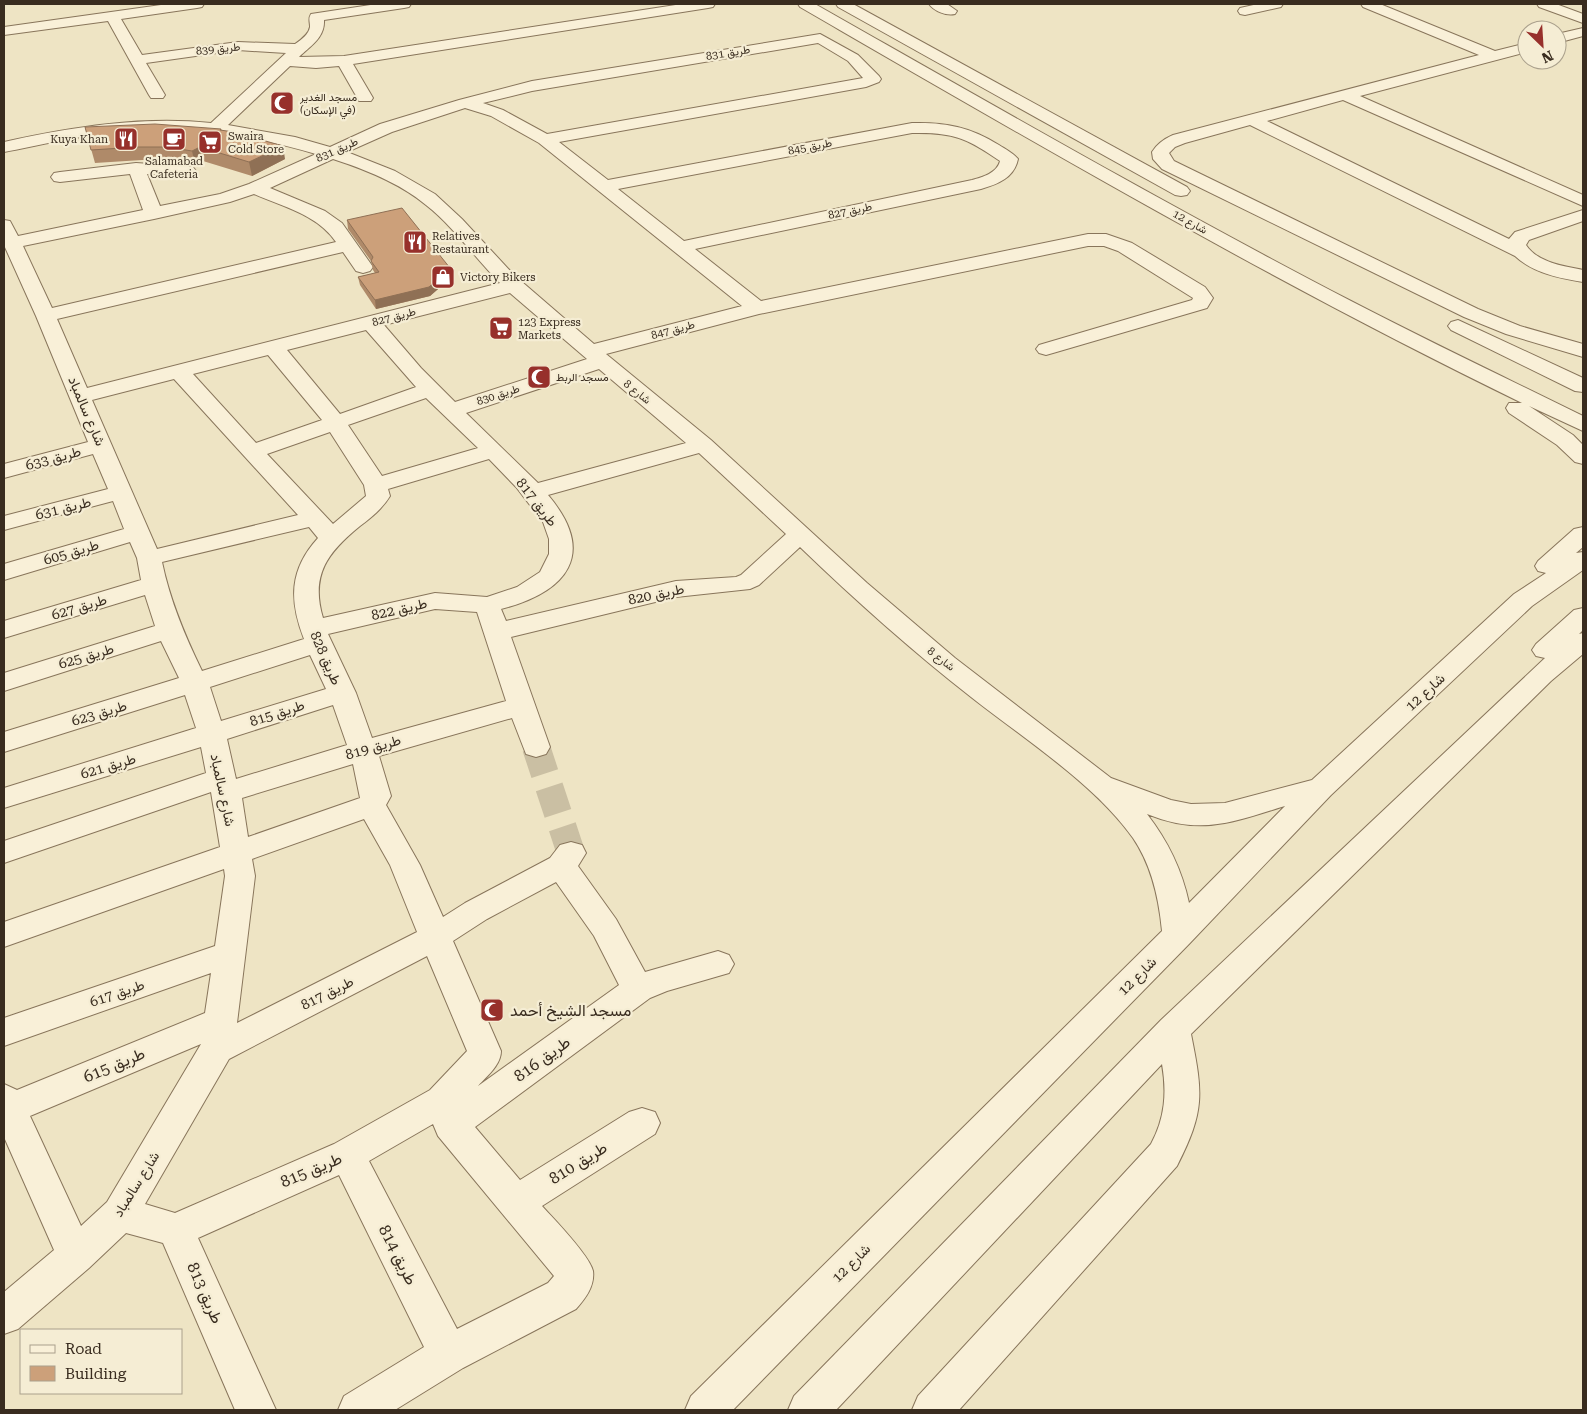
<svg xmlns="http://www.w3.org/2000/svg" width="1587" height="1414" viewBox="0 0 1587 1414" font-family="'Roboto Serif',Vazirmatn,serif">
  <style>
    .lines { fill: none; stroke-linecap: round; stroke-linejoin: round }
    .minor-tunnel { stroke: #cabfa3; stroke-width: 28; stroke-dasharray: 28 14; stroke-linecap: butt }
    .minor-casing { stroke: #88755b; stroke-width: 2 }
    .minor { fill: #f9f0d8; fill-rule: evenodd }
    .wall { fill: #af8a69 }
    .shaded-wall { fill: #8f7055 }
    .building { fill: #cca07a; stroke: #8f7055 }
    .labels { text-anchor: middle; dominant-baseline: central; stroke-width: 4.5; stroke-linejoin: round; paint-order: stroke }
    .far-street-label { font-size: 11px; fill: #392c1f; stroke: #f5edd4 }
    .far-poi-label { font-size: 11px; fill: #392c1f; stroke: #f5edd4; text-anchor: start }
    .street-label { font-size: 14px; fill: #392c1f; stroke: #f5edd4 }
    .near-poi-label { font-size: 16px; fill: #392c1f; stroke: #f5edd4; text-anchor: start }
    .near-street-label { font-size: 16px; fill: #392c1f; stroke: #f5edd4 }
  </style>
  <rect width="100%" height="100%" fill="#eee4c4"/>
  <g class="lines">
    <!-- minor-tunnel -->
    <path class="minor-tunnel" d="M536 747 571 853"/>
    <!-- minor casing -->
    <g class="minor-casing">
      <path id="minor" d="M168 4H204L202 7 197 8 121 19 142 55 238 42 295 44C301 40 309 34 310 27 310 21 308 19 311 14L377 4H411L409 7 404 8 324 20C325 38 310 46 299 57L344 56 682 4H715L713 7 708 8 353 64 373 98 371 101H359L339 66 316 68 290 66 228 125 295 137 330 147 380 124 459 100 532 81 820 34 858 55 879 76 881 79 879 82 866 87 559 142 608 180 912 123C945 122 971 127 999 145 1005 149 1013 153 1018 159 1014 178 998 184 981 189L695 249 761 301 1088 234H1106L1132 243 1205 287 1213 298 1207 308 1053 353 1046 355 1039 353 1036 349 1039 345 1192 300 1193 298 1118 251 1104 246H1088L759 314 606 354 711 440 867 583 955 658 1111 778 1171 800 1191 804 1225 803 1312 780 1514 594 1546 573 1538 571 1535 566 1538 561 1574 529 1583 527V547L1576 553 1583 552V570L1532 606 1331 795 1189 944 733 1410H685L691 1396 1162 931C1159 899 1152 866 1133 838 1095 784 1023 738 971 697 911 650 855 600 800 547L759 585 750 589 676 597 511 637 550 747 546 754 536 757 526 754 512 718 379 756 391 796 386 805 420 865 443 917 465 903 550 858 560 845 571 842 582 845 586 853 578 866 616 919 645 972 718 951 729 955 734 964 729 973 667 991 650 998 475 1127 520 1180 629 1112 642 1108 655 1112 660 1123 655 1134 542 1206C554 1219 590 1256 593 1271 595 1286 585 1299 576 1309L463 1368 395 1410H338L344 1396 424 1347 339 1175 198 1238 276 1410H235L163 1243 126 1233 89 1268 18 1329 4 1334V1292L54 1250 4 1137V1084L17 1090 205 1013 211 973 4 1046V1018L215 946 225 876 224 869 4 947V922L220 847 211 792 4 863V841L206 773 201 747 4 808V788L196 728 185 695 4 752V732L179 678 161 641 4 691V673L155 626 145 595 4 638V621L141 580 137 558 130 542 4 580V564L124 529 113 501 4 530V516L108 489 93 454 4 478V464L88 442 36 316 4 245V220L10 221 18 236 143 210 130 174 60 182 54 181 51 177 54 173 60 172 136 163 193 167 196 171 193 175 187 176 147 174 160 206 220 194 249 184 316 154C247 133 173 126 101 134 68 138 36 146 4 152V142C72 127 141 116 211 123L286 53 238 50 146 63 165 95 163 98H151L149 95 108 21 4 35V27ZM818 43 848 61 863 78 547 134 503 110 483 103 532 91ZM465 108 491 116 539 143 742 306 594 344 514 275 462 219 435 194 395 171 347 152 392 132ZM912 133C953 132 967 138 1000 161 997 173 983 177 972 180L684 241 618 189ZM333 159C364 169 400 183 426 205 454 227 475 258 500 283L87 388 57 319 343 252 356 271 363 273 370 271 373 267 342 223 325 211 270 188ZM254 194C284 207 318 215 336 242L52 308 23 246 154 219 230 202ZM510 293 587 359 455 402 421 368 384 325ZM366 330 416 387 340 414 287 350ZM268 355 322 420 256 443 193 374ZM599 369 686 443 538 483 466 413ZM174 379 298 515 157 549 92 400ZM426 398 478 448 382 476 348 425ZM330 432 364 485 366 496 333 524 267 454ZM699 453 786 534 741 575 736 577 676 581 506 621 501 609C567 592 598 554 548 495ZM489 459 516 487 543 522 549 539V554L540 572 517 587 487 597 435 593 323 618C310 575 328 552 360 526 372 517 382 509 390 496L388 489ZM309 527 318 538C289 570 289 600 304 639L202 671C185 636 170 601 162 562ZM435 609 477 612 506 701 372 738 356 693 328 634ZM310 655 326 689 221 721 210 687ZM333 705 347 745 236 779 227 739ZM353 764 360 798 248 837 242 798ZM1285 806 1189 903C1182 870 1168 841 1147 814 1201 836 1233 822 1285 806ZM364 819 390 865 417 932 237 1023 255 876 252 859ZM556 882 594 936 619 985 478 1086C487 1076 501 1065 501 1051L453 941 487 919ZM427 956 467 1051 430 1090 334 1144 175 1213 145 1204 229 1059ZM201 1044 107 1202 81 1226 30 1116ZM433 1124 438 1136 554 1276 548 1283 457 1329 369 1161Z
        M798 4H815C993 105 1170 207 1351 301 1428 341 1506 378 1583 416V431L1529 406 1573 435 1583 445V464L1575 462 1557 445 1509 413 1506 408 1509 403H1522C1275 283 1037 144 800 7Z
        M836 4H853L1187 187 1190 191 1187 195 1181 196 1175 195 838 7Z
        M929 4H947L957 11 955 14C946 16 934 11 929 4Z
        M1258 4H1283L1281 7 1245 15 1240 14 1238 11 1240 8Z
        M1361 4H1380L1495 51 1527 43V52L1360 96 1583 195V206L1343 100 1267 121 1509 239 1515 232 1583 210V221L1529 240 1526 245C1538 263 1564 266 1583 270V282C1559 278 1533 273 1515 256L1250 125 1185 143 1175 147 1169 153 1174 161 1478 309 1520 326 1583 344V357L1506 334 1464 317 1162 169 1153 159 1152 152C1157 144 1164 139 1173 135L1479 55 1363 7Z
        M1537 4H1556L1583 14V23L1539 7Z
        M1583 28V36L1557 43V34Z
        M1458 320 1583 378V392L1575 391 1451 330 1448 326 1451 322Z
        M1583 608V630L1579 634 1583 633V654L1551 681 1191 1034C1203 1094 1205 1111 1177 1166L959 1410H912L918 1396 1151 1144C1165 1118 1167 1093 1162 1064L836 1410H788L794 1396 1161 1020 1545 658 1536 656 1532 650 1536 644 1574 610Z"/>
    </g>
    <!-- minor -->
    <use href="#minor" class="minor"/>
  </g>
  <!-- wall -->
  <path class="wall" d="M85 127 221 129 222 130 285 159 252 176 203 161 195 164 170 160H142L95 163Z
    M347 220 450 268 452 277 430 296 376 309 360 285 358 277 375 273 373 270 371 261 348 229Z"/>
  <!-- shaded-wall -->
  <path class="shaded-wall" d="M283 146 285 159 252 176 249 162Z
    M200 147 203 161 195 164 192 151Z
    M450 268 452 277 430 296 376 309 375 300Z"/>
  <!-- building -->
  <path class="building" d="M155 124 221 129 220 130 234 132 283 146 249 162 200 147 192 151 167 147H138L91 150 85 127Z
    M402 208 450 268 429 287 375 300 358 277 379 272 371 261 373 257 347 220Z"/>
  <!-- icons -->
  <defs>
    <g id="mosque-square" transform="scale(1.25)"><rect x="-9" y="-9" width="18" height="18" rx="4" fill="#97302b" stroke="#f5edd4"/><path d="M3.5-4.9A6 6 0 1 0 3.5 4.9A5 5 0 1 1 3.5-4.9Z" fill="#fff"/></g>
    <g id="restaurant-square" transform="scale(1.25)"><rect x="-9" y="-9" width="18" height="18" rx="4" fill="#97302b" stroke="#f5edd4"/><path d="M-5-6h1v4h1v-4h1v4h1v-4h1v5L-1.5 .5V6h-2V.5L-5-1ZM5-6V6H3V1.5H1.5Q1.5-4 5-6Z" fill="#fff"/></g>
    <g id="cafe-square" transform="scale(1.25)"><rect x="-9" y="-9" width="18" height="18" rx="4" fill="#97302b" stroke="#f5edd4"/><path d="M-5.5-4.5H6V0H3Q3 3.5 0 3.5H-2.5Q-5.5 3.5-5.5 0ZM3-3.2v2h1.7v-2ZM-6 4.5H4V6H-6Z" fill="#fff"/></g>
    <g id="supermarket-square" transform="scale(1.25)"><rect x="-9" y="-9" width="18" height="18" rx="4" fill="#97302b" stroke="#f5edd4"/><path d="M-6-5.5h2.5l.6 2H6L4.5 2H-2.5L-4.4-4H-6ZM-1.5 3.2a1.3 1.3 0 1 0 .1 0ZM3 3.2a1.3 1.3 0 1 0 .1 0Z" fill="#fff"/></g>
    <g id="shop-square" transform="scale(1.25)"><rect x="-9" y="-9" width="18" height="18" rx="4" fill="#97302b" stroke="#f5edd4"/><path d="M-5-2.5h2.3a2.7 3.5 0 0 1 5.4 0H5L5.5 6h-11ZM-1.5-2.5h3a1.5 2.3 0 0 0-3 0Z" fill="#fff"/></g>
  </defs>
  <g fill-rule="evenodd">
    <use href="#mosque-square" x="282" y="103"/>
    <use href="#restaurant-square" x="126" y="139"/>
    <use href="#cafe-square" x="174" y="139"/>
    <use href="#supermarket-square" x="210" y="142"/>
    <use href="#restaurant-square" x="415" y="242"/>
    <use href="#shop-square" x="443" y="277"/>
    <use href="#supermarket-square" x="501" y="328"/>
    <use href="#mosque-square" x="539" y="377"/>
    <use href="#mosque-square" x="492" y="1010"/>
  </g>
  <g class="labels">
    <!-- far-street labels -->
    <g class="far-street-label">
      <text transform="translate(218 49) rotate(-6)">طريق 839</text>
      <text transform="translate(728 53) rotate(-9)">طريق 831</text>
      <text transform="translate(810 147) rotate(-11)">طريق 845</text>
      <text transform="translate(337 150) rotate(-24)">طريق 831</text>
      <text transform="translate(850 211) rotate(-12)">طريق 827</text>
      <text transform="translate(1190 222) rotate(29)">شارع 12</text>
      <text transform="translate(394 317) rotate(-15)">طريق 827</text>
      <text transform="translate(673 330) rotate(-15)">طريق 847</text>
      <text transform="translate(637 392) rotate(39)">شارع 8</text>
      <text transform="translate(498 395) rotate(-18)">طريق 830</text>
      <text transform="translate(941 659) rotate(38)">شارع 8</text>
    </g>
    <!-- far-poi labels -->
    <g class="far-poi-label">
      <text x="300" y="97">مسجد الغدير<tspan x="300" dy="13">(في الإسكان)</tspan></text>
      <text x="228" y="136">Swaira<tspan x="228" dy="13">Cold Store</tspan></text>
      <text x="108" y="139" text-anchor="end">Kuya Khan</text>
      <text x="174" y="161" text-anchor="middle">Salamabad<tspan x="174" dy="13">Cafeteria</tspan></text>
      <text x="432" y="236">Relatives<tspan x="432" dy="13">Restaurant</tspan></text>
      <text x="460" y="277">Victory Bikers</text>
      <text x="518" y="322">123 Express<tspan x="518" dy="13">Markets</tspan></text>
      <text x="556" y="377">مسجد الربط</text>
    </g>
    <!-- street labels -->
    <g class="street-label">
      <text transform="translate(87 411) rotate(67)">شارع سالمباد</text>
      <text transform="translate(53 458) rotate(-15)">طريق 633</text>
      <text transform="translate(537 502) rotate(52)">طريق 817</text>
      <text transform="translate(63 508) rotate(-14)">طريق 631</text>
      <text transform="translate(71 552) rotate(-17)">طريق 605</text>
      <text transform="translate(656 594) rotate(-12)">طريق 820</text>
      <text transform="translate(79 607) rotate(-17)">طريق 627</text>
      <text transform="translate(399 609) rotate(-13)">طريق 822</text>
      <text transform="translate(86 656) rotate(-17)">طريق 625</text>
      <text transform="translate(326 658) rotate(66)">طريق 828</text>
      <text transform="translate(1425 692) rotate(-43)">شارع 12</text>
      <text transform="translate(99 713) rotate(-17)">طريق 623</text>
      <text transform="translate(277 713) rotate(-18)">طريق 815</text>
      <text transform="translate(373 747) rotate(-16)">طريق 819</text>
      <text transform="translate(108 766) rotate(-17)">طريق 621</text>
      <text transform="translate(223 790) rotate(78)">شارع سالمباد</text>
      <text transform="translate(1137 976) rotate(-45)">شارع 12</text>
      <text transform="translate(117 993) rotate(-19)">طريق 617</text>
      <text transform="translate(327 993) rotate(-27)">طريق 817</text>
      <text transform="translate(136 1184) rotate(-58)">شارع سالمباد</text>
      <text transform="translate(851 1263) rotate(-45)">شارع 12</text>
    </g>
    <!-- near-poi labels -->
    <g class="near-poi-label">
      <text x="510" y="1010">مسجد الشيخ أحمد</text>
    </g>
    <!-- near-street labels -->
    <g class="near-street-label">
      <text transform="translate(542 1059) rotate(-36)">طريق 816</text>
      <text transform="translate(114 1065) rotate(-23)">طريق 615</text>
      <text transform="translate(578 1163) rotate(-32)">طريق 810</text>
      <text transform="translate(311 1170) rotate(-23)">طريق 815</text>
      <text transform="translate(398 1255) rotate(63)">طريق 814</text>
      <text transform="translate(205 1293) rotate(66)">طريق 813</text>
    </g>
  </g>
  <!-- border -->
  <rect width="1587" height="1414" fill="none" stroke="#392c1f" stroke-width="10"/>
  <!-- legend -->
  <rect x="20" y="1329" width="162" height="65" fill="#f5edd4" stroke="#aaa08c"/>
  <rect x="30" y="1345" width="25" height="8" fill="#f9f0d8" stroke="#aaa08c"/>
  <text x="65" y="1354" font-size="15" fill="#392c1f">Road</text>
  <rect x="30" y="1366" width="25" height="15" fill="#cca07a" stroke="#aaa08c"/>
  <text x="65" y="1379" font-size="15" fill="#392c1f">Building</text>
  <!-- north arrow -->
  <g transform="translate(1542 45) rotate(155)"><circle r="24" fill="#f5edd4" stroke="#aaa08c"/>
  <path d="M0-4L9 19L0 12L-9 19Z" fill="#97302b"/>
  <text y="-8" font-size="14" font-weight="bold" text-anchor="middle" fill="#392c1f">N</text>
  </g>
</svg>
